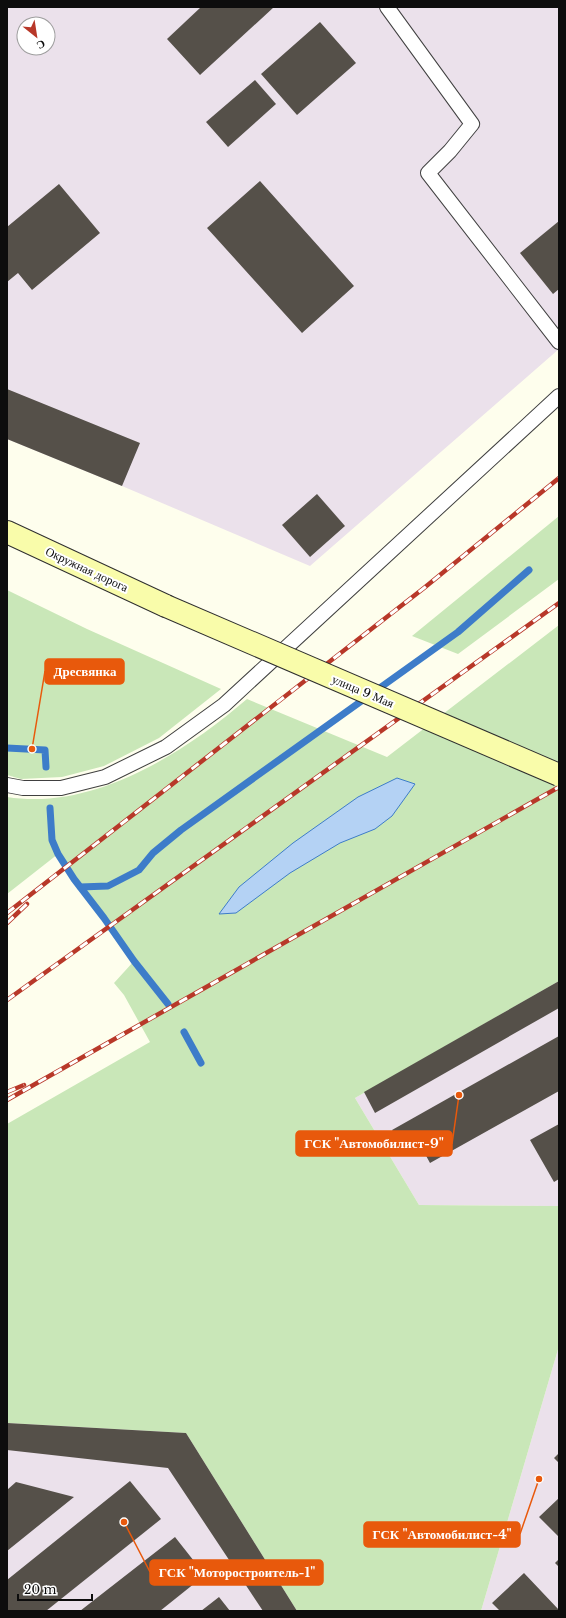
<svg xmlns="http://www.w3.org/2000/svg" width="566" height="1618" viewBox="0 0 566 1618" font-family="'Libre Baskerville',serif">
  <style>
    .industrial { fill: #ebe1eb; fill-rule: evenodd }
    .green { fill: #c9e7b8 }
    .water { fill: #b4d2f4; stroke: #3d7cc9 }
    .lines { fill: none; stroke-linecap: round; stroke-linejoin: round }
    .stream { stroke: #3d7cc9; stroke-width: 7 }
    .building { fill: #555049 }
    .lane-casing { stroke: #404040; stroke-width: 16 }
    .secondary-casing { stroke: #2f2f2f; stroke-width: 24 }
    .lane { stroke: #fff; stroke-width: 14 }
    .secondary { stroke: #f9fcaa; stroke-width: 22 }
    .rail-casing { stroke: #b83829; stroke-width: 4.5 }
    .rail { stroke: #fff; stroke-width: 3; stroke-dasharray: 9; stroke-linecap: butt }
    .secondary-bridge-casing { stroke: #2f2f2f; stroke-width: 24; stroke-linecap: butt }
    .secondary-bridge { stroke: #f9fcaa; stroke-width: 22 }
    .labels { text-anchor: middle; dominant-baseline: central; stroke-width: 4; stroke-linejoin: round; paint-order: stroke }
    .street-label { font-size: 12px; fill: #0d0d0d; stroke: #fff }
    .leader { fill: none; stroke: #e8590c; stroke-width: 1.5 }
    .callout-dot { fill: #e8590c; stroke: #fff; stroke-width: 1.5 }
    .callout { fill: #e8590c; stroke: #e8590c; stroke-width: 1.5 }
    .callout-label { font-size: 13px; text-anchor: middle; font-weight: bold; fill: #fff }
  </style>
  <rect width="100%" height="100%" fill="#fefeed"/>
  <!-- industrial -->
  <path class="industrial" d="M7 7H559V349L310 566 122 486 7 439ZM24 24H48V48H24Z
    M559 981V1206L419 1205 355 1098Z
    M559 1346V1611H481Z
    M7 1423 186 1433 297 1611H7Z"/>
  <!-- green -->
  <path class="green" d="M559 516V579L458 654 412 636Z
    M7 590 87 629 221 689 159 738 104 766 62 777 21 779 7 775Z
    M559 625V981L355 1098 419 1205 559 1206V1346L481 1611H297L186 1433 7 1423V1124L150 1042 124 995 114 983 134 961C110 925 81 891 58 854L7 894V797C94 811 184 753 247 699L387 757Z"/>
  <!-- water -->
  <path class="water" d="M397 778 415 784 392 816 375 829 340 843 290 873 236 913 219 914 239 887 293 843 358 797Z"/>
  <g class="lines">
    <!-- stream -->
    <path class="stream" d="M7 748 45 750 46 767
      M50 808 52 840 58 854 74 879 104 918 134 961 168 1004
      M80 887 108 886 139 870 153 853 181 830 458 632 529 570
      M184 1032 201 1063"/>
  </g>
  <!-- building -->
  <path class="building" d="M201 7H274L200 75 167 39Z
    M320 22 356 63 297 115 261 74Z
    M255 80 276 104 228 147 206 122Z
    M260 181 354 286 302 333 207 228Z
    M59 184 100 233 32 290 18 273 7 282V227Z
    M559 221V289L553 294 520 253Z
    M7 389 140 443 122 486 7 439Z
    M317 494 345 526 310 557 282 525Z
    M559 981V1008L375 1113 364 1092Z
    M559 1036V1091L430 1163 418 1141 404 1149 392 1130Z
    M559 1124V1179L554 1182 530 1140Z
    M7 1423 186 1433 297 1611H263L168 1468 7 1450Z
    M559 1453V1463L554 1458Z
    M130 1481 161 1519 46 1611H7V1580Z
    M16 1482 74 1497 7 1551V1490Z
    M559 1498V1537L539 1517Z
    M175 1537 205 1575 160 1611H80Z
    M559 1559V1567L555 1563Z
    M524 1573 559 1610V1611H500L492 1603Z
    M219 1597 230 1611H201Z"/>
  <g class="lines">
    <!-- lane casing -->
    <g class="lane-casing">
      <path id="lane" d="M387 7 472 124 450 151 428 173 559 342
        M7 785 23 788H61L105 777 166 747 224 705 559 396"/>
    </g>
    <!-- secondary casing -->
    <g class="secondary-casing">
      <path id="secondary" d="M7 532 166 606"/>
    </g>
    <!-- lane -->
    <use href="#lane" class="lane"/>
    <!-- secondary -->
    <use href="#secondary" class="secondary"/>
    <!-- rail casing -->
    <g class="rail-casing">
      <path id="rail" d="M7 913 424 588 559 478
        M7 923 27 904
        M7 1000 559 603
        M7 1092 24 1085
        M7 1100 559 787"/>
    </g>
    <!-- rail -->
    <use href="#rail" class="rail"/>
    <!-- secondary-bridge casing -->
    <g class="secondary-bridge-casing">
      <path id="secondary-bridge" d="M166 606 559 775"/>
    </g>
    <!-- secondary-bridge -->
    <use href="#secondary-bridge" class="secondary-bridge"/>
  </g>
  <g class="labels">
    <!-- street labels -->
    <g class="street-label">
      <text transform="translate(87 569) rotate(25)">Окружная дорога</text>
      <text transform="translate(363 691) rotate(23)">улица 9 Мая</text>
    </g>
  </g>
  <!-- callouts -->
  <path class="leader" d="M32 749L45 671M459 1095L452 1144M539 1479L520 1534M124 1522L150 1572"/>
  <g class="callout-dot">
    <circle cx="32" cy="749" r="4"/>
    <circle cx="459" cy="1095" r="4"/>
    <circle cx="539" cy="1479" r="4"/>
    <circle cx="124" cy="1522" r="4"/>
  </g>
  <g class="callout">
    <rect x="45" y="659" width="79" height="25" rx="4"/>
    <rect x="296" y="1131" width="156" height="25" rx="4"/>
    <rect x="364" y="1522" width="156" height="25" rx="4"/>
    <rect x="150" y="1560" width="173" height="25" rx="4"/>
  </g>
  <g class="callout-label">
    <text x="85" y="676">Дресвянка</text>
    <text x="374" y="1148">ГСК "Автомобилист-9"</text>
    <text x="442" y="1539">ГСК "Автомобилист-4"</text>
    <text x="237" y="1577">ГСК "Моторостроитель-1"</text>
  </g>
  <!-- border -->
  <rect width="566" height="1618" fill="none" stroke="#0d0d0d" stroke-width="16"/>
  <!-- north arrow -->
  <g transform="translate(36 36) rotate(150)"><circle r="19" fill="#ffffff" stroke="#9e9e9e"/>
  <path d="M0-3L7 15L0 10L-7 15Z" fill="#b83829"/>
  <text y="-6" font-size="11" font-weight="bold" text-anchor="middle" fill="#0d0d0d">С</text>
  </g>
  <!-- scale -->
  <path d="M18 1594v6h74v-6" fill="none" stroke="#0d0d0d" stroke-width="2"/>
  <text x="24" y="1594" font-size="12" fill="#0d0d0d" stroke="#ffffff" stroke-width="3" paint-order="stroke">20 m</text>
</svg>
